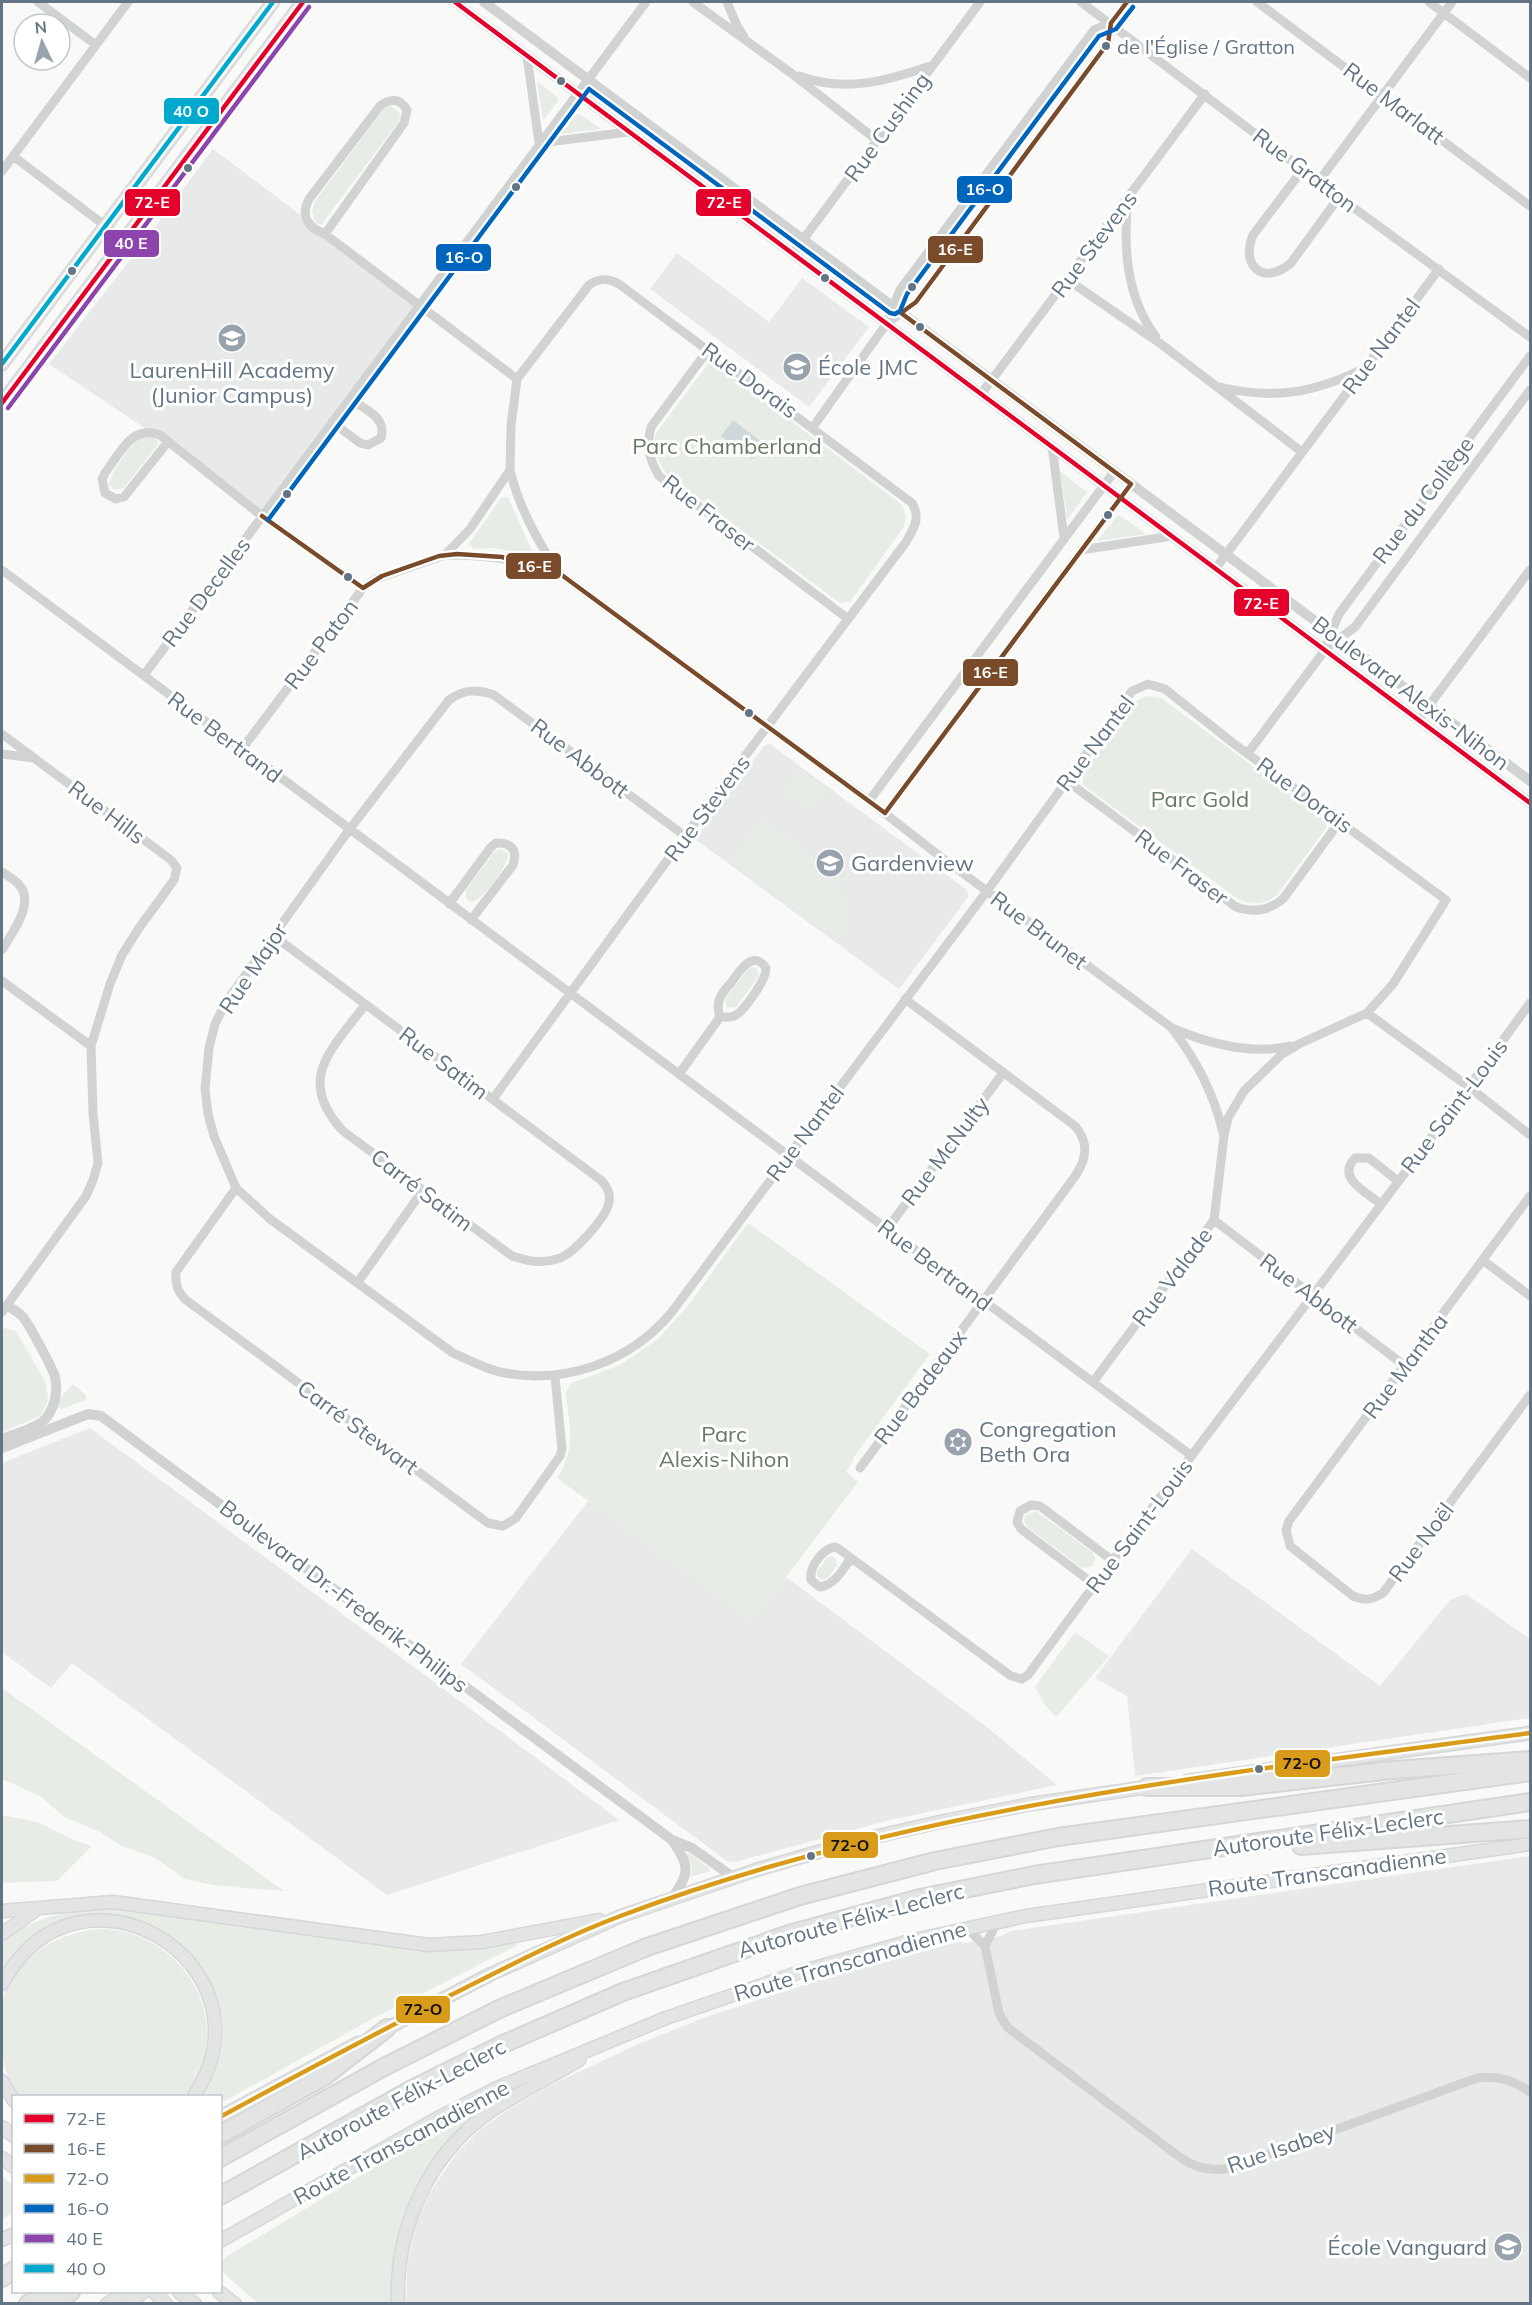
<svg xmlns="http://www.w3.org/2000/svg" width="1532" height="2305" viewBox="0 0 1532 2305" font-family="Mulish,sans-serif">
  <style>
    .built { fill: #e8e9e9 }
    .green { fill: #e8ece6 }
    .water { fill: #cfd8da }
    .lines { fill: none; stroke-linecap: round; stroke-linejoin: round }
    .secondary-casing { stroke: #d6d7d8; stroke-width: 15 }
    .motorway-casing { stroke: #d5d7d7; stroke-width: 20 }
    .minor { stroke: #d1d3d3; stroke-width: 9 }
    .tertiary { stroke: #d1d3d3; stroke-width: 10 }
    .secondary { stroke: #e3e4e4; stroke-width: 12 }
    .motorway { stroke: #e3e4e4; stroke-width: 16 }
    .bus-1-casing { stroke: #fff; stroke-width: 9 }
    .bus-2-casing { stroke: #fff; stroke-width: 9 }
    .bus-3-casing { stroke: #fff; stroke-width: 9 }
    .bus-4-casing { stroke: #fff; stroke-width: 9 }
    .bus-5-casing { stroke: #fff; stroke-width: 9 }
    .bus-6-casing { stroke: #fff; stroke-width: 9 }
    .bus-1 { stroke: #e4002b; stroke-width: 4.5 }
    .bus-2 { stroke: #7a4b2a; stroke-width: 4.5 }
    .bus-3 { stroke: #d99c1a; stroke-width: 4.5 }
    .bus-4 { stroke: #0065bd; stroke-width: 4.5 }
    .bus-5 { stroke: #8e44ad; stroke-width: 4.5 }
    .bus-6 { stroke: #00a9ce; stroke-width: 4.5 }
    .bus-dot { fill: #637584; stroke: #fff; stroke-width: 2 }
    .labels { text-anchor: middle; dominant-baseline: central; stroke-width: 6; stroke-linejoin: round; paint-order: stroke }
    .bus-label { font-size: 20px; fill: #637584; stroke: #fff; text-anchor: start }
    .street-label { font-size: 22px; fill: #637584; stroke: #fff }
    .poi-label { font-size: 22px; fill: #637584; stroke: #fff; text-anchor: start }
    .park-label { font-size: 22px; fill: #677b63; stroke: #fff }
    .line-badge { stroke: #fff; stroke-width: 2 }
    .badge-label { font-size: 16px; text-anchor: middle; font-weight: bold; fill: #fff }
    .pale-badge-label { font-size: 16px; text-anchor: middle; font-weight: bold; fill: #111 }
  </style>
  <rect width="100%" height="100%" fill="#f9f9f8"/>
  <!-- built -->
  <path class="built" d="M213 149 420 305 262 516 167 443 49 364 143 243Z
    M677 253 769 322 802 278 869 327 809 407 650 289Z
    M770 744 967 890 968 897 899 989 695 839 764 746Z
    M90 1428 441 1687 619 1820 387 1895 72 1663 51 1688 2 1652V1463Z
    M589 1500 752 1621 786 1577 988 1728 1057 1785 890 1820 735 1862 727 1861 461 1664Z
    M1192 1549 1380 1686 1450 1600 1466 1594 1530 1639V1718L1135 1776 1127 1696 1095 1678Z
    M1530 1856V2303L406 2304 407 2266 416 2223 429 2194 457 2153 481 2129 508 2110 549 2086 638 2044 706 2017 841 1973 957 1942 966 1943 1001 1936 1010 1931Z"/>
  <!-- green -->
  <path class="green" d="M537 81 558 98 557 102 543 121Z
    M391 106 400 113 399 121 321 225 316 224 312 211 316 200 384 109Z
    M577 114 582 115 601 129 560 134Z
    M708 364H715L900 503C906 512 907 518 903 528L850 602 840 603 667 475C658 461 652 450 656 433Z
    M149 437 156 438 158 444 124 488 114 490 109 485C109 476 130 444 139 439 142 438 147 437 149 437Z
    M1060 471 1087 492 1068 519 1067 518Z
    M508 497 532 551 525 554 494 548 475 549 468 545 501 498Z
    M1118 515 1122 517 1146 534 1097 541Z
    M1147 696 1161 698 1327 821 1326 828 1277 895C1264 904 1253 906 1238 899L1083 785V773L1137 701Z
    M799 769 828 790 814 808 780 793Z
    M763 819 838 875 847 928 841 942 731 860Z
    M500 849 508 853C510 864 481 902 471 902L466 898V890L495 851Z
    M752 967 757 968 759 976 736 1007 727 1008 725 999 749 968Z
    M748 1223 930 1354 853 1458 854 1460 846 1472 858 1482 752 1622 557 1478C577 1446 569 1428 566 1392L572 1383 620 1365 658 1339 687 1307Z
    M5 1328 16 1331 46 1383 48 1401 40 1416 2 1432V1330Z
    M73 1384 85 1394 87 1399 62 1409 58 1407 60 1398Z
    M1036 1511 1092 1552 1095 1558 1093 1566 1086 1568 1081 1567 1027 1527 1024 1520 1026 1515Z
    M828 1557H835L837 1565 828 1578 822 1580 817 1576V1571Z
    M1075 1632 1109 1656 1056 1717 1045 1705 1035 1687Z
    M2 1688 284 1891 213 1885 185 1879 155 1858 122 1846 100 1832 64 1817 40 1796 2 1779Z
    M2 1815 37 1822 74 1840 92 1846 57 1881 2 1883Z
    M689 1853 709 1868 710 1871 691 1877 692 1866 687 1854Z
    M111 1907 416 1950H462L516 1942 518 1945 372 2019 221 2103 220 2096H201C283 1968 91 1838 2 1971V1940C38 1916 68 1910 111 1907Z
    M106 1929C167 1933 220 1992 204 2055 201 2070 193 2084 185 2096H19C3 2072 2 2060 2 2032 2 2023 0 2013 2 2004 10 1957 63 1929 106 1929Z
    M482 2109 483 2110C464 2132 441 2152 424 2176 398 2211 392 2261 392 2303H258L221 2271V2260L399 2152Z
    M2 2176 13 2186 14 2212 2 2220Z"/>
  <!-- water -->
  <path class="water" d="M733 420 764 444 752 459 721 436Z"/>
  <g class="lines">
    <!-- secondary casing -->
    <g class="secondary-casing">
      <path id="secondary" d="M2 364 273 2
        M2 403 303 2
        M1187 1781 1530 1733
        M2 1911 113 1902 429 1945 482 1942 599 1920
        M2 1934 37 1909
        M2 1984C78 1842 280 1963 194 2096
        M382 2031 491 1974 621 1916 756 1870 852 1842 944 1821 1031 1804 1155 1786
        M2 2081 14 2101
        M220 2117 358 2043
        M2 2127 14 2136
        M2 2158 14 2167
        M2 2240 14 2234
        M220 2241 436 2119 497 2088 666 2018 800 1972 914 1940 1026 1916 1530 1844
        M154 2292 166 2304
        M179 2292 195 2304
        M219 2292 235 2304
        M107 2304 128 2292
        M129 2304 143 2292
        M398 2304C395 2229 427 2157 488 2113 517 2093 549 2078 579 2060"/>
    </g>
    <!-- motorway casing -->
    <g class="motorway-casing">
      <path id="motorway" d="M1147 1787H1241L1393 1770 1530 1760
        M1301 1846 1530 1829
        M220 2135 325 2076 387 2028
        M220 2158 384 2067 499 2009 647 1947 800 1896 935 1861 1058 1837 1530 1772
        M220 2196 412 2089 501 2045 623 1992 789 1934 920 1898 1034 1875 1530 1802
        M2 2278 14 2270
        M28 2304 49 2292
        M53 2304 71 2292"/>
    </g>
    <!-- minor -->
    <path class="minor" d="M38 2 96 45
      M693 2 791 73 878 141
      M727 2 737 26 744 37
      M1081 2 1339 197 1530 337
      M1257 2 1530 206
      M1429 2 1530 78
      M527 56 539 143
      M799 76C846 93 887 81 933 65
      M539 143 629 132
      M13 156 124 240
      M1303 169 1253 235C1240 267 1264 286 1291 263L1339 197
      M2 171 128 2
      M1319 181 1452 2
      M1128 199C1123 247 1126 297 1156 337
      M325 234 404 123 407 110C400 98 390 98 380 106L309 199C300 216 308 228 325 234L517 379
      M793 253 980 2
      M1068 280 1161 344 1302 452
      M887 323 916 302 1108 43 1111 23
      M708 350 651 427C646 446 649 459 659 476L847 618
      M1220 387C1273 400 1314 393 1363 369
      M982 393 1205 94
      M332 422 360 443 368 445 381 438C387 417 365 409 350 399
      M813 427 887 323 900 290 1094 30 1111 23 1127 2
      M167 443 124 497 116 499 105 493 102 479 105 473C120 453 132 424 160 435L262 516 363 588
      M1052 446 1064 538
      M510 470C519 508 537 541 559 573
      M1081 550 1172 536
      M445 555C485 555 522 559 559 573L869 801 937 854 1172 1028C1209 1044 1251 1055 1291 1046
      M1216 568 1439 269
      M2 570 1192 1456
      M1325 649 1355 627 1530 390
      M144 675 646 2
      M1419 719 1530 570
      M2 734 33 757
      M242 749 363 588 376 579 445 555 470 529 510 470 511 426 517 379 589 285C599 278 608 278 619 284L912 503C921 518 914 528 906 542L685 836 493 1099
      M1248 753 1322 654 1339 614 1530 356
      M2 754 34 758 171 860 177 868 174 880 139 928 122 955 110 984 91 1046 93 1113 98 1163 93 1180 86 1196 2 1312
      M1067 781 1236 907C1254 913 1268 911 1283 899L1340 821
      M869 801 1114 472
      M885 813 1131 484
      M685 836 494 695C477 689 464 689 449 700L349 830 226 1002 215 1024 209 1048 205 1089 208 1114 214 1136 236 1188 270 1219 453 1353C470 1360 486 1370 505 1373 566 1384 630 1362 671 1313L987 891 1132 691 1148 684 1165 689 1233 743 1446 900 1393 984 1367 1013 1299 1044 1282 1054 1244 1091 1228 1118 1224 1136 1214 1220 1093 1382
      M2 872C8 876 16 880 20 886 35 904 11 934 2 950
      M449 904 491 847 496 843C511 842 518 850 513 865L471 920
      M274 936 602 1181C607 1187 611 1194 609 1202 606 1218 573 1255 557 1259 541 1264 527 1261 512 1256L343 1131C295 1079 332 1049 365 1005
      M2 981 91 1046
      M1367 1013 1469 1087 1530 1135
      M1173 1030C1198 1062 1214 1094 1223 1133
      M679 1074 720 1017C718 1011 717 1004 720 998 722 993 727 987 731 983 739 971 753 949 766 968 767 978 744 1012 734 1016 730 1018 725 1017 720 1017
      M236 1188 176 1272C175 1285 178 1292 186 1300L488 1523 503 1526 516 1518 560 1456 562 1449 555 1377
      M1530 1196 1289 1521 1286 1530 1290 1546 1353 1596C1365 1601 1372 1600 1383 1593L1530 1395
      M1381 1204C1366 1192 1336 1178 1355 1158H1369L1398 1181
      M1214 1220 1405 1366
      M887 1229 1003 1073
      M1484 1261 1530 1296
      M358 1282 423 1190
      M860 1468 1076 1175C1087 1158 1089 1142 1075 1126L905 999
      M851 1558C843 1569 835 1585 820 1587L811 1580C809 1567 822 1549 835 1547L839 1549 1011 1676 1022 1679 1028 1675C1193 1449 1367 1229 1530 1003
      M1095 1585 1021 1529 1017 1522 1020 1511 1031 1505 1040 1506 1113 1561
      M967 1928 985 1946 999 2013 1007 2027 1181 2158C1196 2168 1213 2172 1230 2168L1477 2078C1497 2075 1514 2080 1530 2092
      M985 1946 997 1922"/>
    <!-- tertiary -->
    <path class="tertiary" d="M455 2 1530 803
      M484 2 1530 781
      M2 1439C15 1433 38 1429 47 1417 55 1406 58 1390 55 1377 53 1369 28 1322 22 1316 17 1311 12 1308 6 1306
      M2 1448 88 1414 101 1416 672 1840 692 1848 733 1877
      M672 1840C689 1865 691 1872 672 1898"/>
    <!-- secondary -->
    <use href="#secondary" class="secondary"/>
    <!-- motorway -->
    <use href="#motorway" class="motorway"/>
    <!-- bus-1 casing -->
    <g class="bus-1-casing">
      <path id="bus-1" d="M455 2 1530 803
        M2 403 303 2"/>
    </g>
    <!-- bus-2 casing -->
    <g class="bus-2-casing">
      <path id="bus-2" d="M262 516 363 588 382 576 439 556 457 554 502 557 559 573 885 813 1131 484 901 313 916 302 1108 43 1111 23 1127 2"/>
    </g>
    <!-- bus-3 casing -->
    <g class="bus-3-casing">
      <path id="bus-3" d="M220 2117C297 2075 375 2034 453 1994 509 1966 564 1937 623 1915 914 1806 1224 1774 1530 1733"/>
    </g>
    <!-- bus-4 casing -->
    <g class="bus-4-casing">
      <path id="bus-4" d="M268 520 589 89 890 313 895 314 900 311 907 294 1099 36 1116 29 1133 7"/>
    </g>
    <!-- bus-5 casing -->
    <g class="bus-5-casing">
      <path id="bus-5" d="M8 408 309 7"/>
    </g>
    <!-- bus-6 casing -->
    <g class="bus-6-casing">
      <path id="bus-6" d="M2 364 273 2"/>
    </g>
    <!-- bus-1 -->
    <use href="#bus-1" class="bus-1"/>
    <!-- bus-2 -->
    <use href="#bus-2" class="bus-2"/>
    <!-- bus-3 -->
    <use href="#bus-3" class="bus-3"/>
    <!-- bus-4 -->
    <use href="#bus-4" class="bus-4"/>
    <!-- bus-5 -->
    <use href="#bus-5" class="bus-5"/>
    <!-- bus-6 -->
    <use href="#bus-6" class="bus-6"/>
  </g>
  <!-- icons -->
  <defs>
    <g id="school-disc" transform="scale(1.5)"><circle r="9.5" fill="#98a3ad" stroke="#fff"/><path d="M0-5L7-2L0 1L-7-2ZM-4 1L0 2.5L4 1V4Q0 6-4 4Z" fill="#fff"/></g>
    <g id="synagogue-disc" transform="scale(1.5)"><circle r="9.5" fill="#98a3ad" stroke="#fff"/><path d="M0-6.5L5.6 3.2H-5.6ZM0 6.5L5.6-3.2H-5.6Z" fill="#fff"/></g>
  </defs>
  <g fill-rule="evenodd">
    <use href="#school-disc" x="232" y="338"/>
    <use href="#school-disc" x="797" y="367"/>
    <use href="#school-disc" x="830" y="863"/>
    <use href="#synagogue-disc" x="958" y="1442"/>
    <use href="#school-disc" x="1508" y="2247"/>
  </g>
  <!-- markers -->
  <g class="bus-dot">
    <circle cx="1106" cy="46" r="5"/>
    <circle cx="561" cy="81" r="5"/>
    <circle cx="188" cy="168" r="5"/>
    <circle cx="516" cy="187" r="5"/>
    <circle cx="72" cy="271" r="5"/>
    <circle cx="825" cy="278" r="5"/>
    <circle cx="912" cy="287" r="5"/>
    <circle cx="920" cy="327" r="5"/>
    <circle cx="287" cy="494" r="5"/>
    <circle cx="1108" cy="515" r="5"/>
    <circle cx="348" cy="577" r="5"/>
    <circle cx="749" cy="713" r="5"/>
    <circle cx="1259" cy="1769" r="5"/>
    <circle cx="811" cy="1856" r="5"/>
  </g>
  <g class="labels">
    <!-- bus labels -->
    <g class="bus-label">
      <text x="1117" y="46">de l'Église / Gratton</text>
    </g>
    <!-- street labels -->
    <g class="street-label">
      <text transform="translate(1394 103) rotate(37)">Rue Marlatt</text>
      <text transform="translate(887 127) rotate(-54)">Rue Cushing</text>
      <text transform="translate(1305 170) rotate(37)">Rue Gratton</text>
      <text transform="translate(1094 244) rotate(-53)">Rue Stevens</text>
      <text transform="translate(1381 346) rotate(-53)">Rue Nantel</text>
      <text transform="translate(750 380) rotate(36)">Rue Dorais</text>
      <text transform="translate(1423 500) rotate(-53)">Rue du Collège</text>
      <text transform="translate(709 513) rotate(38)">Rue Fraser</text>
      <text transform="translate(206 592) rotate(-53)">Rue Decelles</text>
      <text transform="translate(321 644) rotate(-53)">Rue Paton</text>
      <text transform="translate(1411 693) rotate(37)">Boulevard Alexis-Nihon</text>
      <text transform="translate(225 737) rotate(37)">Rue Bertrand</text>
      <text transform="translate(1095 743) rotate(-53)">Rue Nantel</text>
      <text transform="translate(580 758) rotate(37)">Rue Abbott</text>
      <text transform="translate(1305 795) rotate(36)">Rue Dorais</text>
      <text transform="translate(707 808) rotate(-53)">Rue Stevens</text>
      <text transform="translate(107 812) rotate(37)">Rue Hills</text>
      <text transform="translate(1182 867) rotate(37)">Rue Fraser</text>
      <text transform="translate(1039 930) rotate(37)">Rue Brunet</text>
      <text transform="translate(253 968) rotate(-56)">Rue Major</text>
      <text transform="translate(444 1063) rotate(37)">Rue Satim</text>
      <text transform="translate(1454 1106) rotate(-53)">Rue Saint-Louis</text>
      <text transform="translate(805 1133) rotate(-53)">Rue Nantel</text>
      <text transform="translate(945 1151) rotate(-53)">Rue McNulty</text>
      <text transform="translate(422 1190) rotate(37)">Carré Satim</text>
      <text transform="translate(935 1265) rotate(37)">Rue Bertrand</text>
      <text transform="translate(1172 1277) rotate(-53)">Rue Valade</text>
      <text transform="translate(1309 1293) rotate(37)">Rue Abbott</text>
      <text transform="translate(1405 1366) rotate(-53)">Rue Mantha</text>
      <text transform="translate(920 1387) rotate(-53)">Rue Badeaux</text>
      <text transform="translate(358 1427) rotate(36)">Carré Stewart</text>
      <text transform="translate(1139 1526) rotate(-53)">Rue Saint-Louis</text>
      <text transform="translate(1421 1542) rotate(-53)">Rue Noël</text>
      <text transform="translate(344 1596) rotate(37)">Boulevard Dr.-Frederik-Philips</text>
      <text transform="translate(1328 1832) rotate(-8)">Autoroute Félix-Leclerc</text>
      <text transform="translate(1327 1872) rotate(-8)">Route Transcanadienne</text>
      <text transform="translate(851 1920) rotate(-15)">Autoroute Félix-Leclerc</text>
      <text transform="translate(850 1961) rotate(-16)">Route Transcanadienne</text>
      <text transform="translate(401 2099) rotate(-28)">Autoroute Félix-Leclerc</text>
      <text transform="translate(401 2142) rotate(-28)">Route Transcanadienne</text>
      <text transform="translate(1281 2148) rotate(-19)">Rue Isabey</text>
    </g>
    <!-- poi labels -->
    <g class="poi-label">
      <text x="818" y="367">École JMC</text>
      <text x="232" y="370" text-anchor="middle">LaurenHill Academy<tspan x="232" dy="25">(Junior Campus)</tspan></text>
      <text x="851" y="863">Gardenview</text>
      <text x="979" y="1429">Congregation<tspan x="979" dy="25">Beth Ora</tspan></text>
      <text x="1487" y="2247" text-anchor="end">École Vanguard</text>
    </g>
    <!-- park labels -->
    <g class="park-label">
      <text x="727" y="446">Parc Chamberland</text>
      <text x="1200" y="799">Parc Gold</text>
      <text x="724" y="1434">Parc<tspan x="724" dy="25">Alexis-Nihon</tspan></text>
    </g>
  </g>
  <g class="line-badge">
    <rect x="163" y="97" width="57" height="28" rx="6" fill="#00a9ce"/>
    <rect x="956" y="175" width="57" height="29" rx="6" fill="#0065bd"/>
    <rect x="695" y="188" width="57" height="29" rx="6" fill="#e4002b"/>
    <rect x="124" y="188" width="57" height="29" rx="6" fill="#e4002b"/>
    <rect x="103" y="229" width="57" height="29" rx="6" fill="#8e44ad"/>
    <rect x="927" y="235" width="57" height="29" rx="6" fill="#7a4b2a"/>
    <rect x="435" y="243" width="57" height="29" rx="6" fill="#0065bd"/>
    <rect x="505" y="552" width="57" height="28" rx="6" fill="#7a4b2a"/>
    <rect x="1233" y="588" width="57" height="29" rx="6" fill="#e4002b"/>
    <rect x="962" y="658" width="57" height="29" rx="6" fill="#7a4b2a"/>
    <rect x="1274" y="1749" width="57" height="29" rx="6" fill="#d99c1a"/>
    <rect x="822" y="1831" width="57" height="28" rx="6" fill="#d99c1a"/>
    <rect x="395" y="1995" width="56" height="29" rx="6" fill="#d99c1a"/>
  </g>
  <g class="badge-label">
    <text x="191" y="117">40 O</text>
    <text x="985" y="195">16-O</text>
    <text x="724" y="208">72-E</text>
    <text x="152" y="208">72-E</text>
    <text x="131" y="249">40 E</text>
    <text x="955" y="255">16-E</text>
    <text x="464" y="263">16-O</text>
    <text x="534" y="572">16-E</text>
    <text x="1261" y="609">72-E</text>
    <text x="990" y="678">16-E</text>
  </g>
  <g class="pale-badge-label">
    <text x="1302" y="1769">72-O</text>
    <text x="850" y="1851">72-O</text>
    <text x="423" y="2015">72-O</text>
  </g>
  <!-- border -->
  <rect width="1532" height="2305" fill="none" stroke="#637584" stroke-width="6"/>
  <!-- legend -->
  <rect x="12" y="2095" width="210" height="198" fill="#ffffff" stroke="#c1c8ce" stroke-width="1.5"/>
  <rect x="24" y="2114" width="30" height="9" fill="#e4002b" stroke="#c1c8ce" stroke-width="1.5"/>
  <text x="66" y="2125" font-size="18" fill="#637584">72-E</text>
  <rect x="24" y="2144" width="30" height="9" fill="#7a4b2a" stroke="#c1c8ce" stroke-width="1.5"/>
  <text x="66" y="2155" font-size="18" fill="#637584">16-E</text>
  <rect x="24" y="2174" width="30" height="9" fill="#d99c1a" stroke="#c1c8ce" stroke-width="1.5"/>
  <text x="66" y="2185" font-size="18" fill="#637584">72-O</text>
  <rect x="24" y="2204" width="30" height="9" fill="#0065bd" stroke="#c1c8ce" stroke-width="1.5"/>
  <text x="66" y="2215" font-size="18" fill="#637584">16-O</text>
  <rect x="24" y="2234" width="30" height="9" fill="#8e44ad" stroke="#c1c8ce" stroke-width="1.5"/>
  <text x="66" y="2245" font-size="18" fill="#637584">40 E</text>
  <rect x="24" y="2264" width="30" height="9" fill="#00a9ce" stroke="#c1c8ce" stroke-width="1.5"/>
  <text x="66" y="2275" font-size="18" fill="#637584">40 O</text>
  <!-- north arrow -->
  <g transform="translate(42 42) rotate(355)"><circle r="28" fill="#ffffff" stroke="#c1c8ce" stroke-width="1.5"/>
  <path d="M0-4.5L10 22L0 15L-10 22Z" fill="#98a3ad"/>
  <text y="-9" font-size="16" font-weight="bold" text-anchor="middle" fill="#637584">N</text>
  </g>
</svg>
